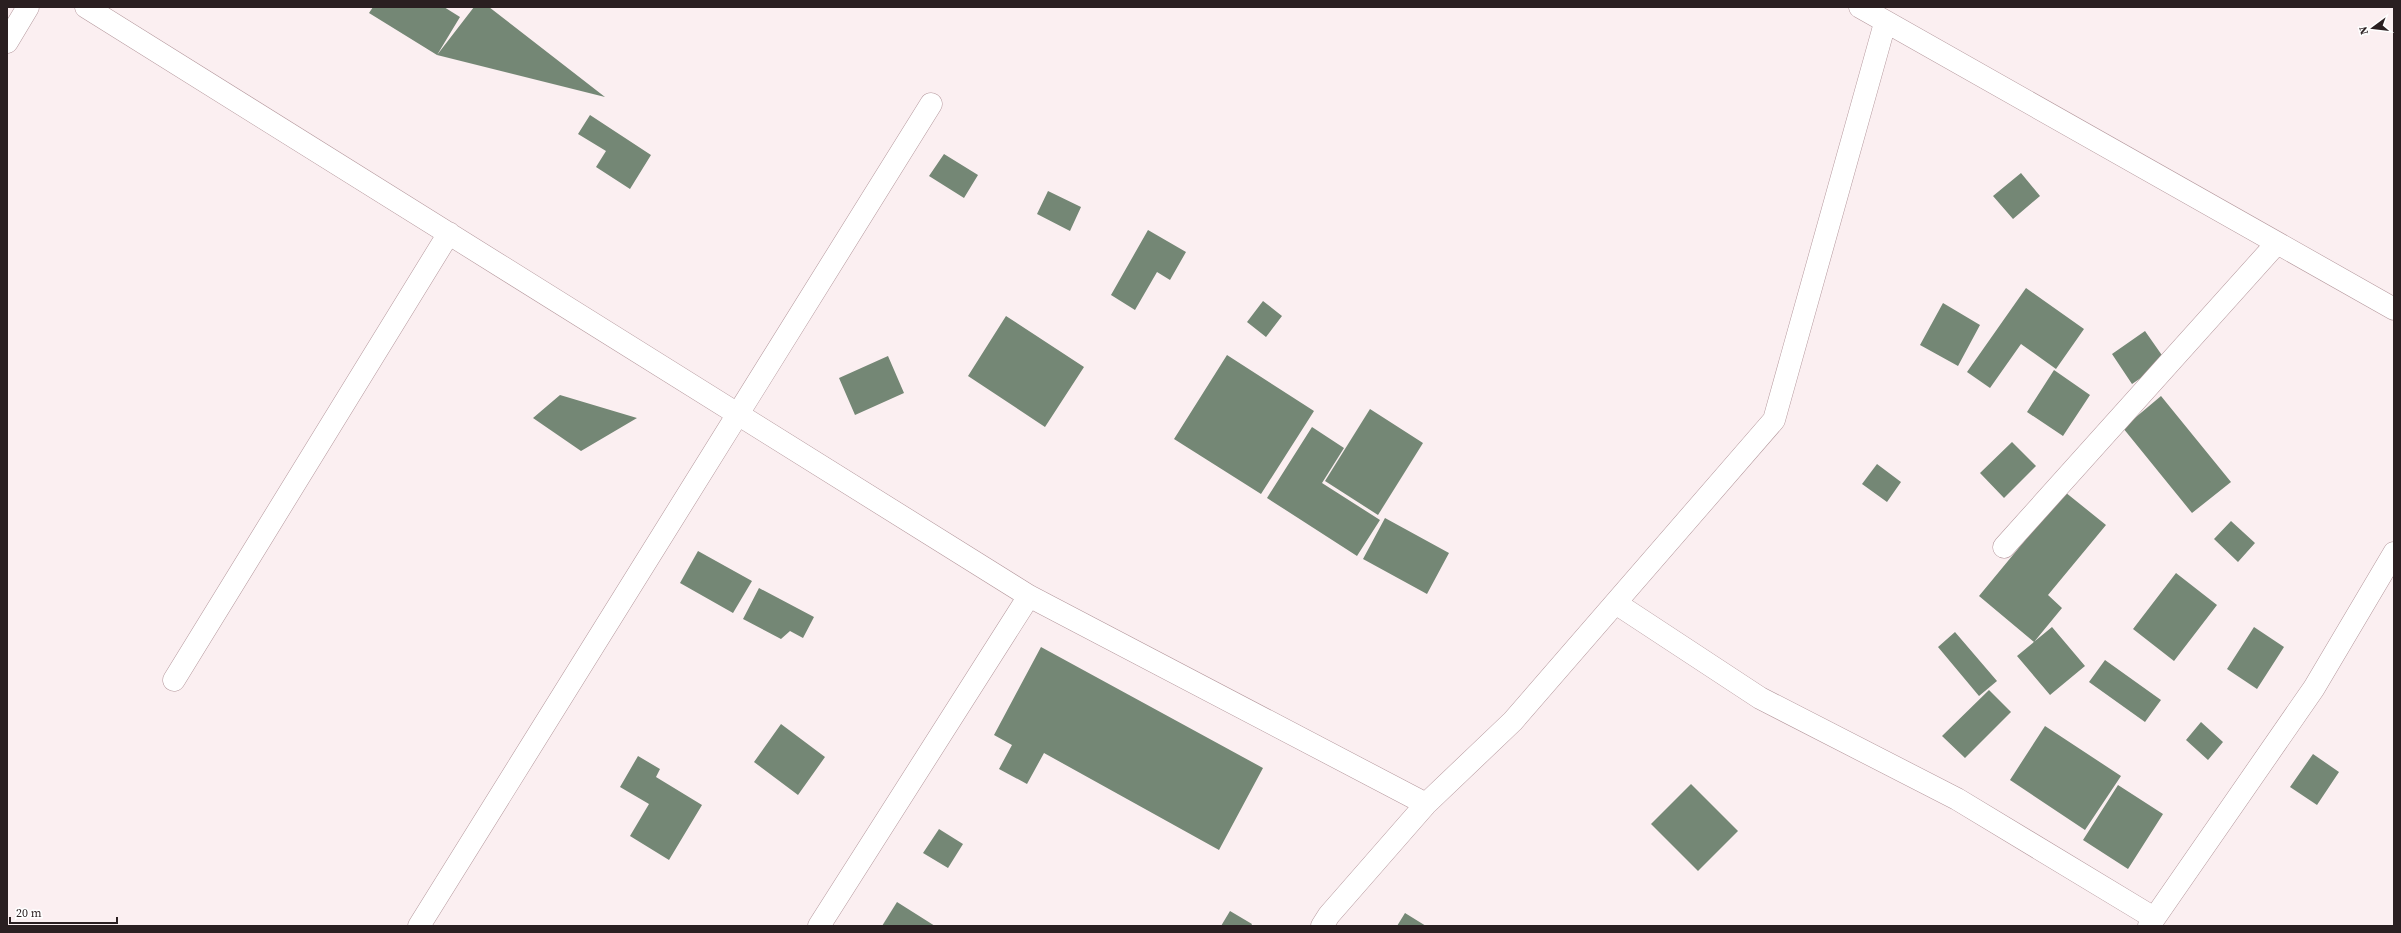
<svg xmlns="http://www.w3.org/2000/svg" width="2401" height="933" viewBox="0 0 2401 933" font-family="'Source Serif 4',serif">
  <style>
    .building { fill: #748775 }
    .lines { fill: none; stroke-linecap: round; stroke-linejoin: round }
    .minor-casing { stroke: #b4979c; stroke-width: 23 }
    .minor { stroke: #fff; stroke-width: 22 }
  </style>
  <rect width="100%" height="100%" fill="#fbeff1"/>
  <!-- building -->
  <path class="building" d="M373 7H444L460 17 437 55 474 7H489L605 97 437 55 369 13Z
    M590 115 651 155 630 189 596 167 606 151 578 134Z
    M944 154 978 175 964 198 929 176Z
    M2021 173 2040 196 2013 219 1993 196Z
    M1048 191 1081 207 1070 231 1037 214Z
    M1148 230 1186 252 1170 280 1157 272 1135 310 1111 295Z
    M2026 288 2084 329 2056 369 2021 344 1990 388 1967 372Z
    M1263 301 1282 316 1266 337 1247 322Z
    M1943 303 1980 325 1958 366 1920 345Z
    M1006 316 1084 367 1045 427 968 376Z
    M2145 331 2166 361 2132 384 2112 354Z
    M1227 355 1314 411 1261 494 1174 439Z
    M888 356 904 393 855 415 839 378Z
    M2054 370 2090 395 2063 436 2027 412Z
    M560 395 637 418 581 451 533 418Z
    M2161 396 2231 482 2192 513 2123 428Z
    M1370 409 1423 443 1378 515 1325 481Z
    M1312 427 1344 448 1322 483 1380 520 1357 556 1267 498Z
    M2012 442 2036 466 2004 498 1980 473Z
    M1877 464 1901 482 1887 502 1862 484Z
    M2065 492 2106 525 2048 595 2062 608 2034 642 1979 596Z
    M1385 518 1449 553 1427 594 1363 559Z
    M2231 521 2255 543 2238 562 2214 539Z
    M698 551 752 581 733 613 680 583Z
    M2176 573 2217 605 2174 661 2133 629Z
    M759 588 814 617 803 638 790 631 781 639 743 619Z
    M2052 627 2085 666 2050 695 2017 656Z
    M2254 627 2284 647 2257 689 2227 669Z
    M1955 632 1997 681 1979 696 1938 647Z
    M1041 647 1263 768 1219 850 1044 753 1027 784 999 769 1012 745 994 735Z
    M2105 660 2161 700 2145 722 2089 682Z
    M1989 690 2011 712 1965 758 1942 736Z
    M2201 722 2223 742 2208 760 2186 740Z
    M781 724 825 757 798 795 754 762Z
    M2045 726 2121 776 2085 830 2010 780Z
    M2313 754 2339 772 2317 805 2290 787Z
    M638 756 660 769 656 777 702 805 669 860 630 836 649 804 620 787Z
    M1691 784 1738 831 1698 871 1651 824Z
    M2118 785 2163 814 2128 869 2083 840Z
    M939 829 963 844 948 868 923 853Z
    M897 902 935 926H882Z
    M1230 911 1252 924 1251 926H1221Z
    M1405 913 1426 926H1397Z"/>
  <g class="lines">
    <!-- minor casing -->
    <g class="minor-casing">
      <path id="minor" d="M86 7 1029 596 1426 804
        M1860 7 2394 309
        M7 42 28 7
        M2004 547 2277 243
        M1617 604 1760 698 1957 799 2154 918
        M174 680 449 233
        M419 926 931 104
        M819 926 1029 596
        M1322 926 1329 915 1426 804 1513 721 1774 420 1885 23
        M2149 926 2314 688 2394 553"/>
    </g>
    <!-- minor -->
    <use href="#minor" class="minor"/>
  </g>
  <!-- border -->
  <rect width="2401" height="933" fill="none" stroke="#2a1f21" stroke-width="16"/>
  <!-- north arrow -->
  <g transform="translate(2373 28) rotate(255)" stroke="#ffffff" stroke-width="3" paint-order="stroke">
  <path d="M0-3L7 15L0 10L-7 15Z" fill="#2a1f21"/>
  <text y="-6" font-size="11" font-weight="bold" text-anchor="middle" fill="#2a1f21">N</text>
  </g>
  <!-- scale -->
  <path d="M10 917v6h107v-6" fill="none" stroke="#2a1f21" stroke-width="2"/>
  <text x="16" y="917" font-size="12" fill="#2a1f21" stroke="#ffffff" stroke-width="3" paint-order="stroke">20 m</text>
</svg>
